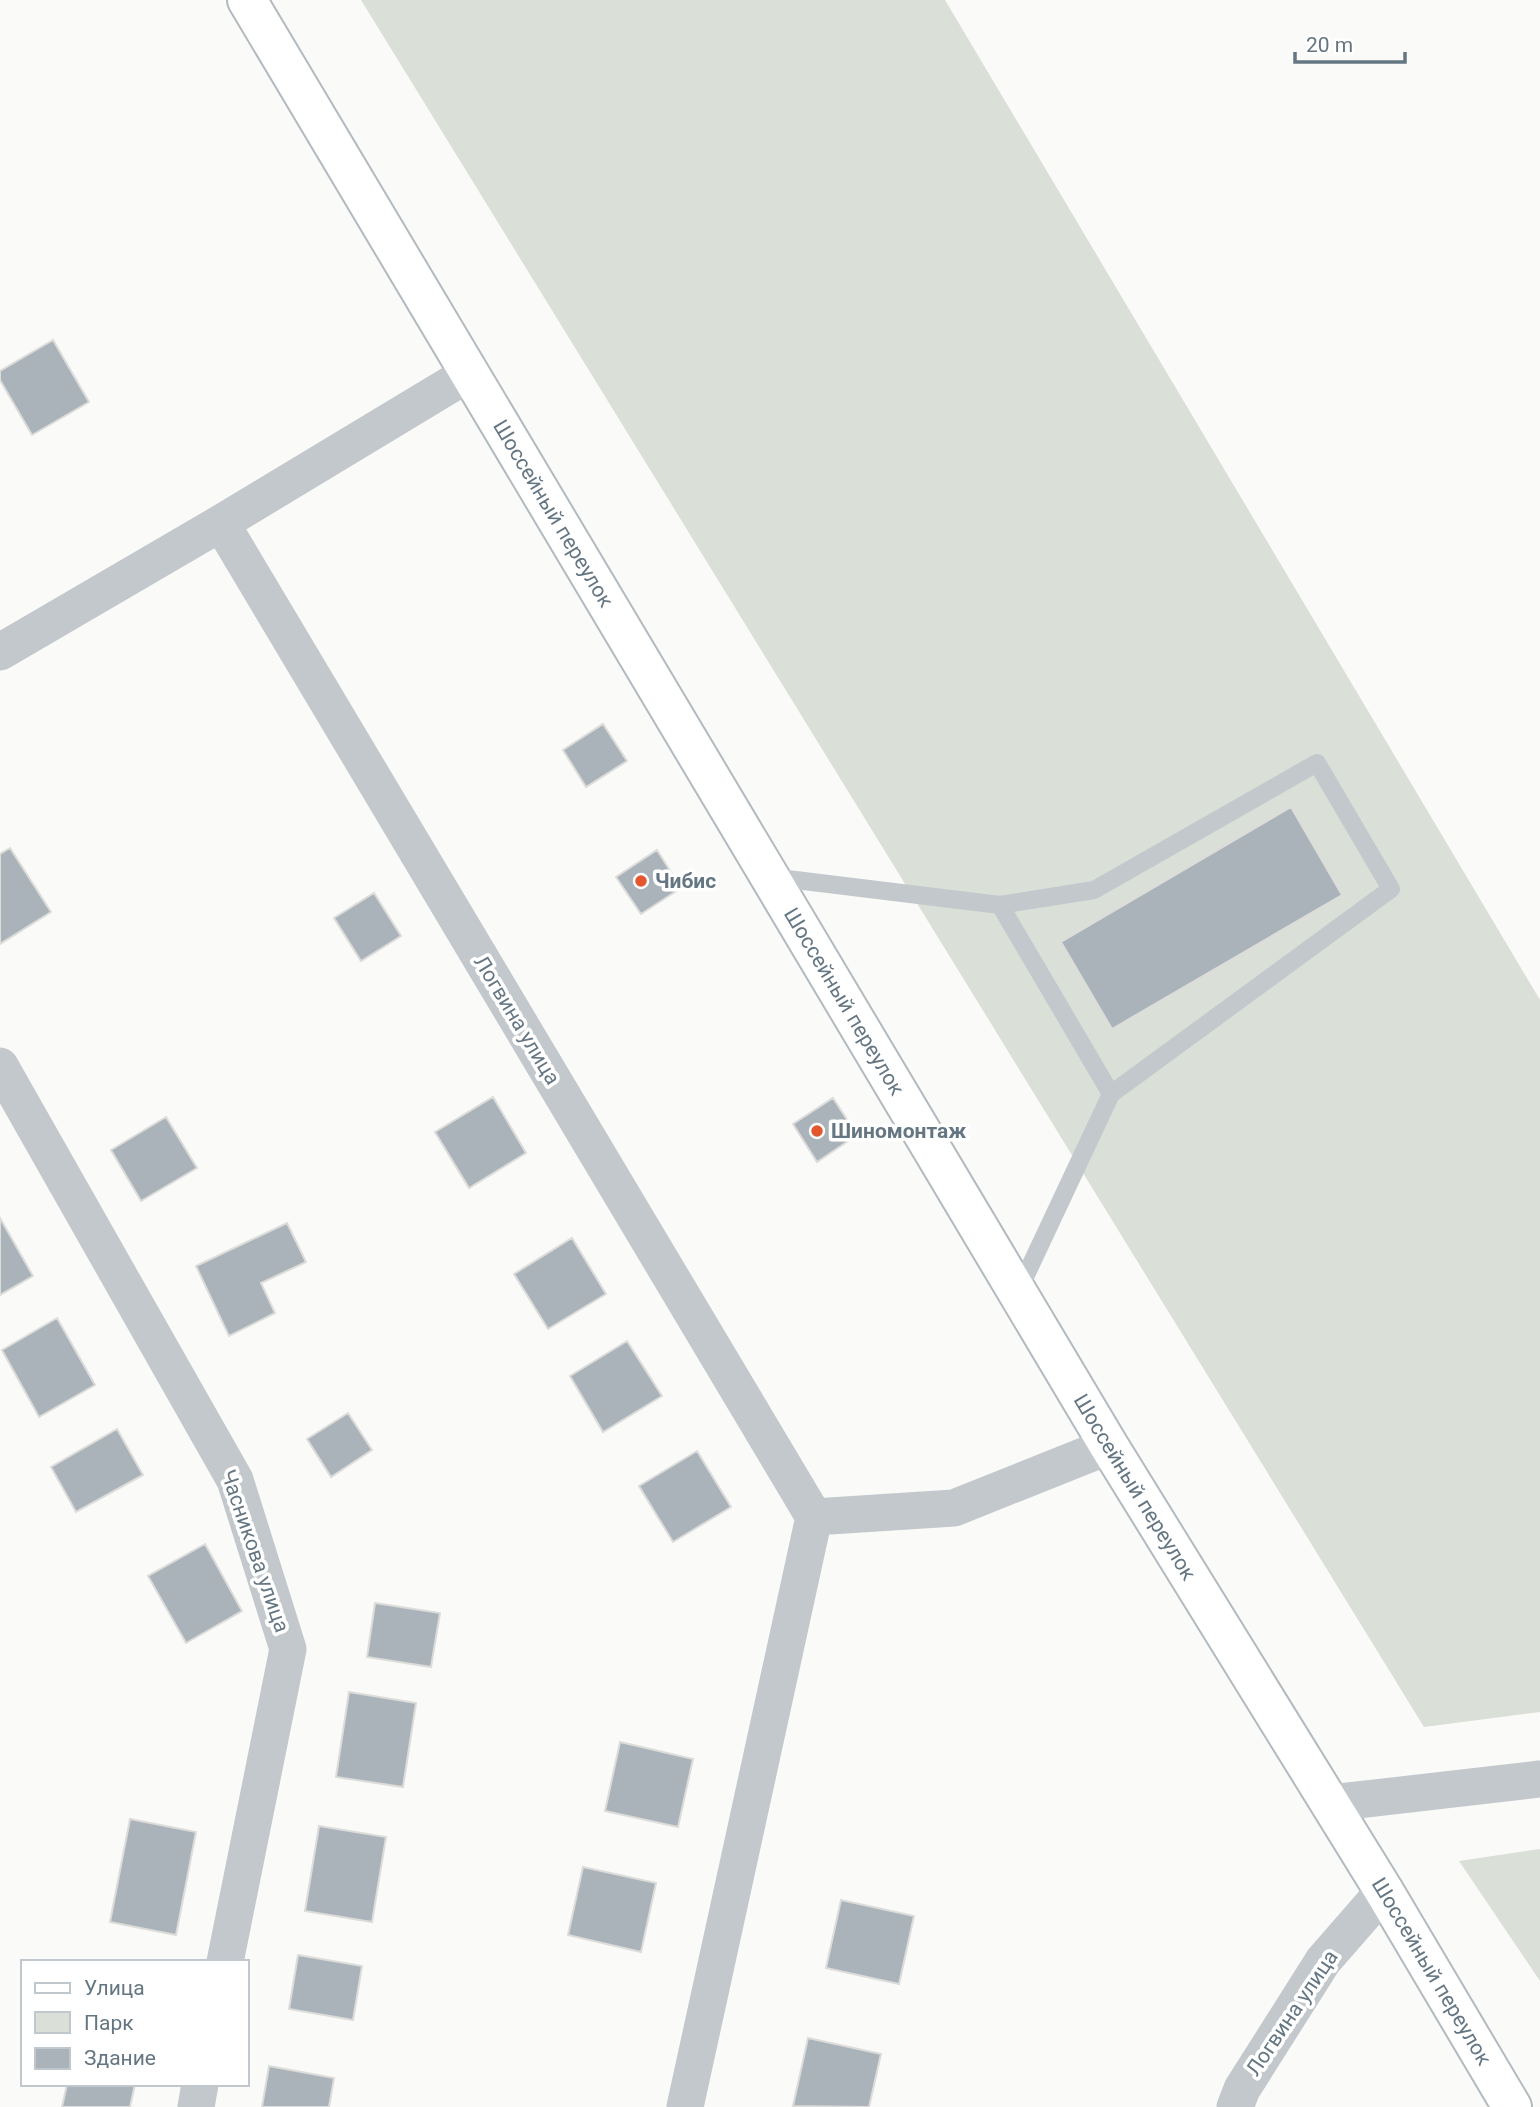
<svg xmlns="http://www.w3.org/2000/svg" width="1540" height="2107" viewBox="0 0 1540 2107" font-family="Roboto,sans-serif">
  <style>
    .green { fill: #dadfd7 }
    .building { fill: #aab3b9; stroke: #dcdcda; stroke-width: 2 }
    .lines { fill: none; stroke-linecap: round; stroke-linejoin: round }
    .secondary-casing { stroke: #b3babf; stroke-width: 42 }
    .service { stroke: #c3c8cc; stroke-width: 18 }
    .minor { stroke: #c3c8cc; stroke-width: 37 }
    .secondary { stroke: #fff; stroke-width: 38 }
    .poi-dot { fill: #e4572e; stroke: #fff; stroke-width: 2.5 }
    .labels { text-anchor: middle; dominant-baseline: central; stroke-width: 7; stroke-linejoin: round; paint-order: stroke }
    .street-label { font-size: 21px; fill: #657683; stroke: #fff }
    .poi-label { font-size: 21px; font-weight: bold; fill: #657683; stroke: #fff; text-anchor: start }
  </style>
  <rect width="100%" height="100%" fill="#fafaf8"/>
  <!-- green -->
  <path class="green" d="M361 0H945L1540 1000V1712L1424 1727Z
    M1540 1849V1981L1459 1861Z"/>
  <!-- building -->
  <path class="building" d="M53 340 89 402 32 435 0 380V371Z
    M603 724 627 761 586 787 563 750Z
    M1291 807 1342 895 1112 1029 1061 942Z
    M10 848 51 912 0 944V854Z
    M657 850 681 888 641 914 616 877Z
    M374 893 401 936 361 961 334 918Z
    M493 1097 526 1153 469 1188 435 1132Z
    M833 1098 857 1135 817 1162 793 1124Z
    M166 1117 197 1168 141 1201 111 1150Z
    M0 1218 33 1276 0 1295Z
    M287 1223 306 1262 261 1283 275 1313 229 1336 196 1266Z
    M572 1238 606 1294 548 1329 514 1274Z
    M57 1318 95 1385 39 1417 2 1350Z
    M627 1341 662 1396 603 1432 570 1376Z
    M348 1413 372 1450 331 1477 307 1439Z
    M117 1429 143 1475 76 1512 51 1467Z
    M697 1451 731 1507 673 1542 639 1486Z
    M205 1544 242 1611 186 1643 148 1576Z
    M375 1603 440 1613 431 1667 367 1657Z
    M349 1692 416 1703 403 1787 336 1777Z
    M620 1742 693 1759 678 1827 605 1811Z
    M130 1819 196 1832 176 1935 110 1922Z
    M319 1826 386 1837 372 1922 305 1911Z
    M583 1867 656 1883 641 1952 568 1935Z
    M841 1900 914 1916 899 1984 826 1968Z
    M298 1955 362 1966 353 2020 289 2009Z
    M808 2038 881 2054 869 2107 793 2106Z
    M269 2066 334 2078 329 2107H262Z
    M67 2084H135L130 2107H62Z"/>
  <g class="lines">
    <!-- secondary casing -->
    <g class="secondary-casing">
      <g id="secondary">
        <path id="s1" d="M247 0 1109 1446 1384 1891 1512 2107"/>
      </g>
    </g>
    <!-- service -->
    <path class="service" d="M771 877 1000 905 1094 890 1317 763 1391 889 1111 1094 1018 1292
      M1000 905 1111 1094"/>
    <!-- minor -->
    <path class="minor" d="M221 523 814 1517
      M0 652 221 523 468 374
      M0 1066 235 1480 288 1649 225 1962
      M1331 1803 1540 1779
      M196 2107 200 2084
      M685 2107 814 1517 954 1508 1109 1446
      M1235 2107 1242 2089 1323 1961 1384 1891"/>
    <!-- secondary -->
    <use href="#secondary" class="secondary"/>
  </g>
  <!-- markers -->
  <g class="poi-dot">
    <circle cx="641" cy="881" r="7"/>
    <circle cx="817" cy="1131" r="7"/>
  </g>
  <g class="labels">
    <!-- street labels -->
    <g class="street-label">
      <text stroke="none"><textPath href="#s1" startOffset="598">Шоссейный переулок</textPath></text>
      <text stroke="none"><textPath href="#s1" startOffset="1166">Шоссейный переулок</textPath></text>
      <text transform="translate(517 1020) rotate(59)">Логвина улица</text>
      <text stroke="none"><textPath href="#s1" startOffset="1732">Шоссейный переулок</textPath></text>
      <text transform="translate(255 1551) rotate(71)">Часникова улица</text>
      <text stroke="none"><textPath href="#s1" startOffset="2300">Шоссейный переулок</textPath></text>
      <text transform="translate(1292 2013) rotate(-56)">Логвина улица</text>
    </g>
    <!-- poi labels -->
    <g class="poi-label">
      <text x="655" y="881">Чибис</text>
      <text x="831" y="1131">Шиномонтаж</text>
    </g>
  </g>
  <!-- legend -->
  <rect x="21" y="1960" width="228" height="126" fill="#ffffff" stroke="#c1c8cd" stroke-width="2"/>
  <rect x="35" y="1983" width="35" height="10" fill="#ffffff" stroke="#c1c8cd" stroke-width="2"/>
  <text x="84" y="1995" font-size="21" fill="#657683">Улица</text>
  <rect x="35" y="2012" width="35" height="21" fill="#dadfd7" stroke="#c1c8cd" stroke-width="2"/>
  <text x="84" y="2030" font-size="21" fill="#657683">Парк</text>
  <rect x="35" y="2048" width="35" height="21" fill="#aab3b9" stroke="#c1c8cd" stroke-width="2"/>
  <text x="84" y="2065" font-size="21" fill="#657683">Здание</text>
  <!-- scale -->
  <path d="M1295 52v10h110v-10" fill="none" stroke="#657683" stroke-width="3.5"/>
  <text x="1306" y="52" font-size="21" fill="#657683" stroke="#ffffff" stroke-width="5" paint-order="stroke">20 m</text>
</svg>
